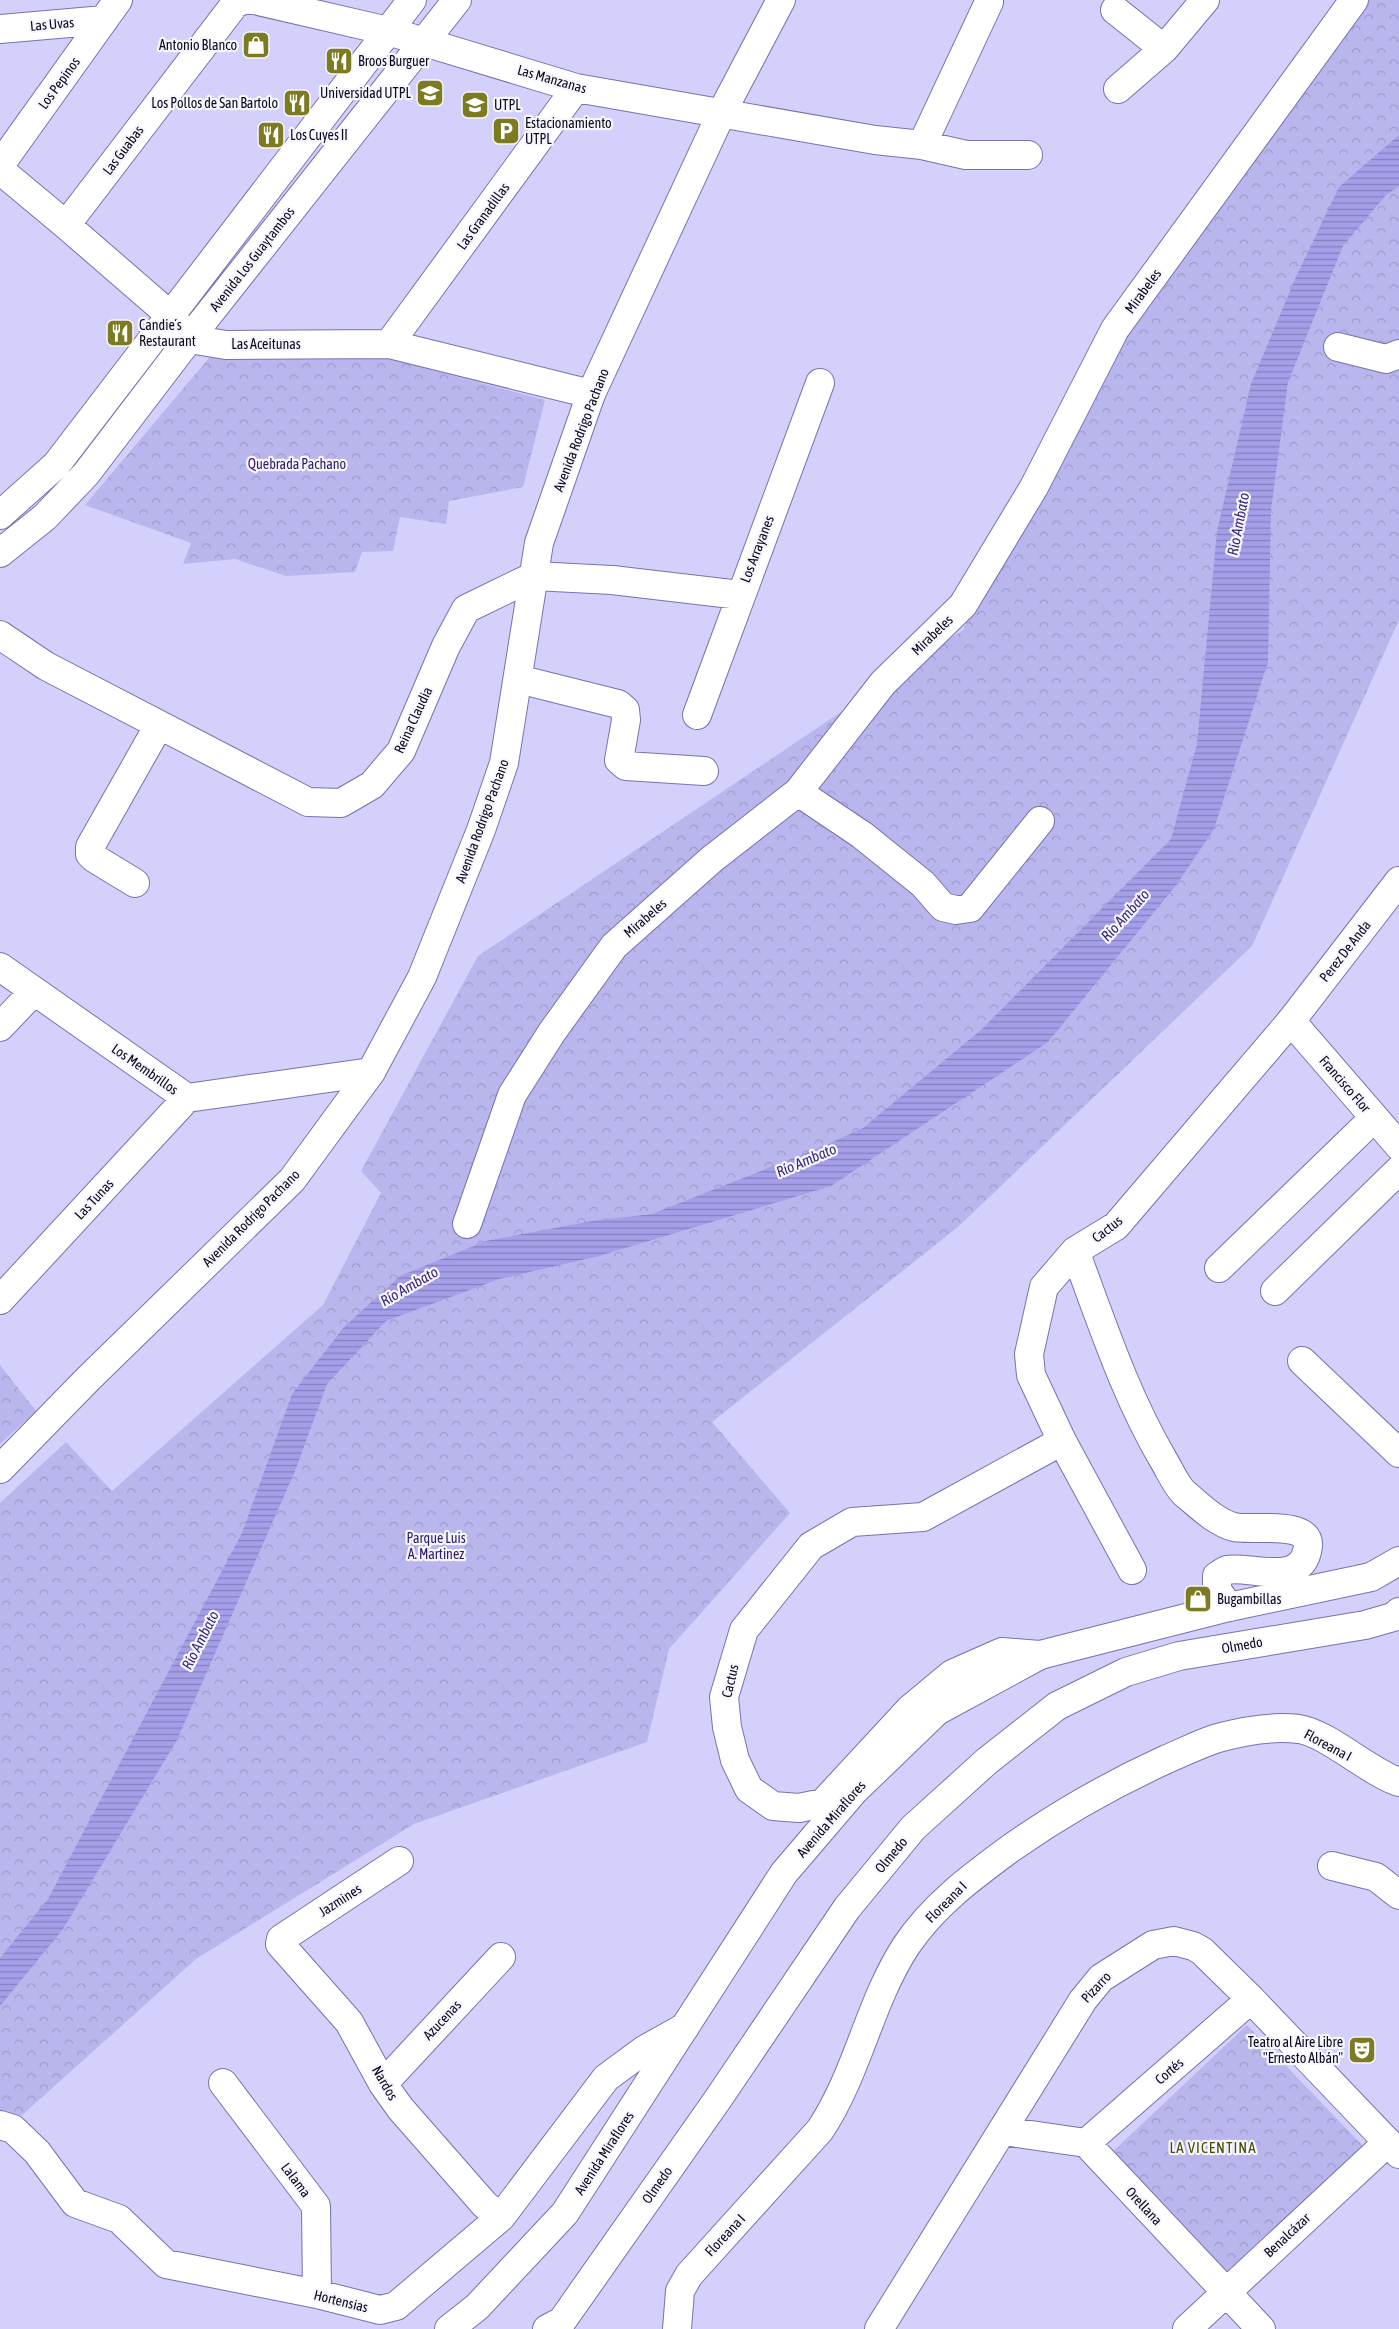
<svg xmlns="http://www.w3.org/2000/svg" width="1399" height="2329" viewBox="0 0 1399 2329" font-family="'Asap Condensed',sans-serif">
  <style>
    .park { fill: url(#park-crowns) }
    .water { fill: url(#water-rules) }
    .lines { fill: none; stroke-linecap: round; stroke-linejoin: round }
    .minor-casing { stroke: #7771b1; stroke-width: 30 }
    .major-casing { stroke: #7771b1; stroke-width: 30 }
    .minor { stroke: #fff; stroke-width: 28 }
    .major { stroke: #fff; stroke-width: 28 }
    .labels { text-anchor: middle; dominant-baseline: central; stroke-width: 4.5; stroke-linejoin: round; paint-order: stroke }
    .street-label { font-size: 14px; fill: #0b071e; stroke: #f6f6fd }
    .poi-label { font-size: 14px; fill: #0b071e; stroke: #f6f6fd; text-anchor: start }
    .park-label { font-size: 14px; fill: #30186e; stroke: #f6f6fd }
    .water-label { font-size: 15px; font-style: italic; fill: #3a267c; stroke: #f6f6fd }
    .neighbourhood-label { font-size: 15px; letter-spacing: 1px; fill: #4a4808; stroke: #f6f6fd }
  </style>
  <defs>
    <pattern id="park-crowns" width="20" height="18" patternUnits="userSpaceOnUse" patternTransform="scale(1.25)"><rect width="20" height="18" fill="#b9b6ed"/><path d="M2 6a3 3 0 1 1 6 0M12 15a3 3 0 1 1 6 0" fill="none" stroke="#9e9bcb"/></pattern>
    <pattern id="water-rules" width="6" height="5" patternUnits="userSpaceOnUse" patternTransform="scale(1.25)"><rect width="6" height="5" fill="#a59ee9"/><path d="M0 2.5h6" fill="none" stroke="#857fbc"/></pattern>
  </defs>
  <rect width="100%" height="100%" fill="#d3d0fb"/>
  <!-- park -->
  <path class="park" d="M1360 0H1399V620L1252 946 958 1227 712 1422 790 1513 669 1649 647 1742 414 1824 196 1959 0 2135V1503L66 1442 112 1491 323 1305 381 1193 361 1171 478 956 963 630 1136 306Z
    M214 352 382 357 545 400 523 487 449 501 446 524 400 517 393 551 362 552 355 572 286 576 235 559 183 564 191 543 85 505Z
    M0 1365 36 1411 0 1444Z
    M1247 2025 1363 2146 1223 2279 1107 2157Z"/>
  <!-- water -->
  <path class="water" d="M1399 135V186L1386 195 1343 246 1288 382 1271 510 1268 662 1214 829 1177 884 1048 1042 831 1186 599 1256 499 1279 386 1321 327 1384 295 1471 177 1740 63 1929 0 2006V1958L48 1899 242 1533 292 1394 344 1327 400 1276 486 1241 592 1221 652 1214 824 1146 863 1128 981 1030 1171 839 1197 744 1217 531 1251 384 1295 279 1339 187Z"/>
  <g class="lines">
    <!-- minor casing -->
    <g class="minor-casing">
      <path id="minor" d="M1115 10 1164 49
        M0 29 104 20
        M1118 89 1164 49 1205 0
        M922 145 989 2
        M0 165 118 0
        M0 170 66 225 171 316 189 339 226 345 389 344 591 394
        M66 225 235 4 243 0H254L388 31 576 88 875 140 922 145 966 155H1028
        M389 344 576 88
        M1338 347 1386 359 1399 354
        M0 635 46 666 308 802 341 803 372 785 401 751 446 646 466 609 534 576 612 580 740 595
        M518 679 618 704 625 710 626 720 619 760 626 766 704 771
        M697 715 820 383
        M798 792 862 835 923 884 943 907 956 910 970 908 1040 821
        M135 883 94 858 90 854V847L159 725
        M0 967 187 1098 371 1072
        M0 1027 34 991
        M467 1224 512 1095 552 1032 614 946 712 859 798 792 883 683 963 605 1034 487 1115 329 1354 0
        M1075 1251C1102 1323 1125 1395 1164 1461 1170 1471 1176 1485 1184 1493 1199 1505 1215 1522 1234 1527 1249 1531 1311 1520 1308 1546 1303 1589 1249 1565 1227 1570 1224 1571 1220 1574 1217 1576V1590L1229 1607
        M1219 1268 1374 1118
        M1275 1291 1399 1170
        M0 1300 187 1098
        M1302 1361 1399 1453
        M1132 1570 1062 1441 1031 1375 1029 1354 1044 1287 1075 1251 1116 1226 1291 1021
        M1040 1655 1002 1652 952 1674 910 1709 823 1803 799 1808 773 1806 749 1789 735 1760 727 1727 724 1697 744 1630 811 1546 852 1522 923 1517 1062 1441
        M399 1861 281 1939 280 1944 349 2022 383 2084 400 2108 485 2205 501 2217
        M1332 1866 1376 1877 1399 1895
        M223 2083 316 2206 317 2294
        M383 2084 501 1957
        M0 2125 13 2129 37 2152 75 2203 119 2219 166 2264 317 2294 380 2310 396 2306 501 2217 606 2078 644 2050 685 2027
        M1003 2131 1086 2143 1261 2329
        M1086 2143 1251 1999
        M677 2329 680 2291 689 2275 820 2130C858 2073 869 2003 906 1946 933 1905 973 1876 1011 1848 1061 1813 1112 1784 1167 1759 1184 1752 1201 1743 1218 1738 1243 1731 1272 1726 1299 1729 1327 1733 1369 1772 1399 1782
        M879 2329 1083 2000 1101 1978 1153 1945 1174 1941 1193 1946 1202 1951 1251 1999 1399 2154
        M1187 2329 1388 2142"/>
    </g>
    <!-- major casing -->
    <g class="major-casing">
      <path id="major" d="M0 515 56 465 412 0
        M0 553 45 517 86 474 189 339 457 0
        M1399 881 1291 1021 1399 1146
        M0 1469 89 1378 292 1180 371 1072 422 977 481 830 504 763 539 543 591 394 722 112 781 0
        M449 2329 477 2307 565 2213 784 1873 854 1791 937 1711 1040 1655 1229 1607 1371 1577 1399 1561
        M547 2329 562 2321 718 2099 847 1908 913 1828 987 1761 1057 1706 1126 1672 1179 1656 1365 1625 1393 1617 1399 1612"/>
    </g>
    <!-- minor -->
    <use href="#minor" class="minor"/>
    <!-- major -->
    <use href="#major" class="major"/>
  </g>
  <!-- icons -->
  <defs>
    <g id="shop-square" transform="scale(1.4375)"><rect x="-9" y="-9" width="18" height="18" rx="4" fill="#7d7b22" stroke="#f6f6fd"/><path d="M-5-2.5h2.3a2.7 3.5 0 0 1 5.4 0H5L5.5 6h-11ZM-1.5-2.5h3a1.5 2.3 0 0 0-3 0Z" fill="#fff"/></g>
    <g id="restaurant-square" transform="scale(1.4375)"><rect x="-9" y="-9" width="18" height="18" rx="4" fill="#7d7b22" stroke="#f6f6fd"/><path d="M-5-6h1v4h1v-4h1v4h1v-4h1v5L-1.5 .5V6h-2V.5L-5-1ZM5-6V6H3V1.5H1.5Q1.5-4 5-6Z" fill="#fff"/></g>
    <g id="university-square" transform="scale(1.4375)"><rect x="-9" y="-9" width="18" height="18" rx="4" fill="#7d7b22" stroke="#f6f6fd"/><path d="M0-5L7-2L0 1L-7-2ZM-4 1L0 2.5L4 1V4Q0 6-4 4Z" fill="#fff"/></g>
    <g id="parking-square" transform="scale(1.4375)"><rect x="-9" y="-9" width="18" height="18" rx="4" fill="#7d7b22" stroke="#f6f6fd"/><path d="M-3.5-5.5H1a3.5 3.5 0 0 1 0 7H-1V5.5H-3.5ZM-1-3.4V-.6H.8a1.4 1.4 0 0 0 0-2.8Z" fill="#fff"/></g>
    <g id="theatre-square" transform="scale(1.4375)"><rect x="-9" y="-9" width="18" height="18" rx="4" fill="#7d7b22" stroke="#f6f6fd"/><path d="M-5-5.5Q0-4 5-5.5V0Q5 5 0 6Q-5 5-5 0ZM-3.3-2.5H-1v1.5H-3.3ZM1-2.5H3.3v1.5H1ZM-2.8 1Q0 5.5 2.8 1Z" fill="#fff"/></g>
  </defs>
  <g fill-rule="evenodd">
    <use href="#shop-square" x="256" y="45"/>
    <use href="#restaurant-square" x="339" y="61"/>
    <use href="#university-square" x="430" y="93"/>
    <use href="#restaurant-square" x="297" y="103"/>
    <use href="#university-square" x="475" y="105"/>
    <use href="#parking-square" x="506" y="131"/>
    <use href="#restaurant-square" x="271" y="135"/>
    <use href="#restaurant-square" x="120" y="333"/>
    <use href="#shop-square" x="1198" y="1599"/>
    <use href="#theatre-square" x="1362" y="2050"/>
  </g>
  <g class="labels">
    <!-- street labels -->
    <g class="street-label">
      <text transform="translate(52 24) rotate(-5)">Las Uvas</text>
      <text transform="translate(552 79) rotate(16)">Las Manzanas</text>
      <text transform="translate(59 83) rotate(-54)">Los Pepinos</text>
      <text transform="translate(123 150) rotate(-53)">Las Guabas</text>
      <text transform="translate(483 216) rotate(-54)">Las Granadillas</text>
      <text transform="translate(252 259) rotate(-52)">Avenida Los Guaytambos</text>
      <text transform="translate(1143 291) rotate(-54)">Mirabeles</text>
      <text x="266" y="344">Las Aceitunas</text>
      <text transform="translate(581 430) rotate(-69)">Avenida Rodrigo Pachano</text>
      <text transform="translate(757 549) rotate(-69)">Los Arrayanes</text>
      <text transform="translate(932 635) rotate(-44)">Mirabeles</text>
      <text transform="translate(413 720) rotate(-65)">Reina Claudia</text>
      <text transform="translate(482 821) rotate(-70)">Avenida Rodrigo Pachano</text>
      <text transform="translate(645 918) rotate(-41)">Mirabeles</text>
      <text transform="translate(1345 951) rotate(-52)">Perez De Anda</text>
      <text transform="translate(145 1069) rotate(35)">Los Membrillos</text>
      <text transform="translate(1345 1084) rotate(49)">Francisco Flor</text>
      <text transform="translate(94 1199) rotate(-47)">Las Tunas</text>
      <text transform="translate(251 1218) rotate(-45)">Avenida Rodrigo Pachano</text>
      <text transform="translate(1107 1229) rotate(-38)">Cactus</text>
      <text transform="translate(1242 1645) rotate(-10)">Olmedo</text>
      <text transform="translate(730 1681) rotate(-77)">Cactus</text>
      <text transform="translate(1328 1745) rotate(28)">Floreana I</text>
      <text transform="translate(831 1819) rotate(-49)">Avenida Miraflores</text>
      <text transform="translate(891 1855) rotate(-50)">Olmedo</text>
      <text transform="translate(340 1900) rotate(-33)">Jazmines</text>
      <text transform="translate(946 1902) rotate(-45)">Floreana I</text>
      <text transform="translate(1096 1987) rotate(-47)">Pizarro</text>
      <text transform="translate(442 2020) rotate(-47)">Azucenas</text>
      <text transform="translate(1169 2071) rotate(-41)">Cortés</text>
      <text transform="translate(385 2083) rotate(60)">Nardos</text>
      <text transform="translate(604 2153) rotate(-57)">Avenida Miraflores</text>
      <text transform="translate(296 2180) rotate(53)">Lalama</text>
      <text transform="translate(657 2185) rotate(-55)">Olmedo</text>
      <text transform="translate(1144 2206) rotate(47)">Orellana</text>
      <text transform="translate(725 2235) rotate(-47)">Floreana I</text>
      <text transform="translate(1287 2235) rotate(-43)">Benalcázar</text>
      <text transform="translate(341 2301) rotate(14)">Hortensias</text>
    </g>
    <!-- poi labels -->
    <g class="poi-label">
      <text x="237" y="45" text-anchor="end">Antonio Blanco</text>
      <text x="358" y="61">Broos Burguer</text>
      <text x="411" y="93" text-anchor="end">Universidad UTPL</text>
      <text x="278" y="103" text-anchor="end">Los Pollos de San Bartolo</text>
      <text x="494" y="105">UTPL</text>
      <text x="525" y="123">Estacionamiento<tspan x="525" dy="16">UTPL</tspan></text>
      <text x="290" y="135">Los Cuyes II</text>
      <text x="139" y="325">Candie´s<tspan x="139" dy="16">Restaurant</tspan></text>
      <text x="1217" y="1599">Bugambillas</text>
      <text x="1343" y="2042" text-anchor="end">Teatro al Aire Libre<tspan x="1343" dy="16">"Ernesto Albán"</tspan></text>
    </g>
    <!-- park labels -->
    <g class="park-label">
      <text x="297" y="464">Quebrada Pachano</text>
      <text x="436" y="1538">Parque Luis<tspan x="436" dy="16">A. Martinez</tspan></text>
    </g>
    <!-- water labels -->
    <g class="water-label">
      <text transform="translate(1238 524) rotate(-79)">Río Ambato</text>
      <text transform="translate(1125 915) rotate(-48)">Río Ambato</text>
      <text transform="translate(806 1160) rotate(-23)">Río Ambato</text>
      <text transform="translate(409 1286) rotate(-30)">Río Ambato</text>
      <text transform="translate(200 1640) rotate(-63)">Río Ambato</text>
    </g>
    <!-- neighbourhood labels -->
    <g class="neighbourhood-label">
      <text x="1213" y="2147">LA VICENTINA</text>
    </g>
  </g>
</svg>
